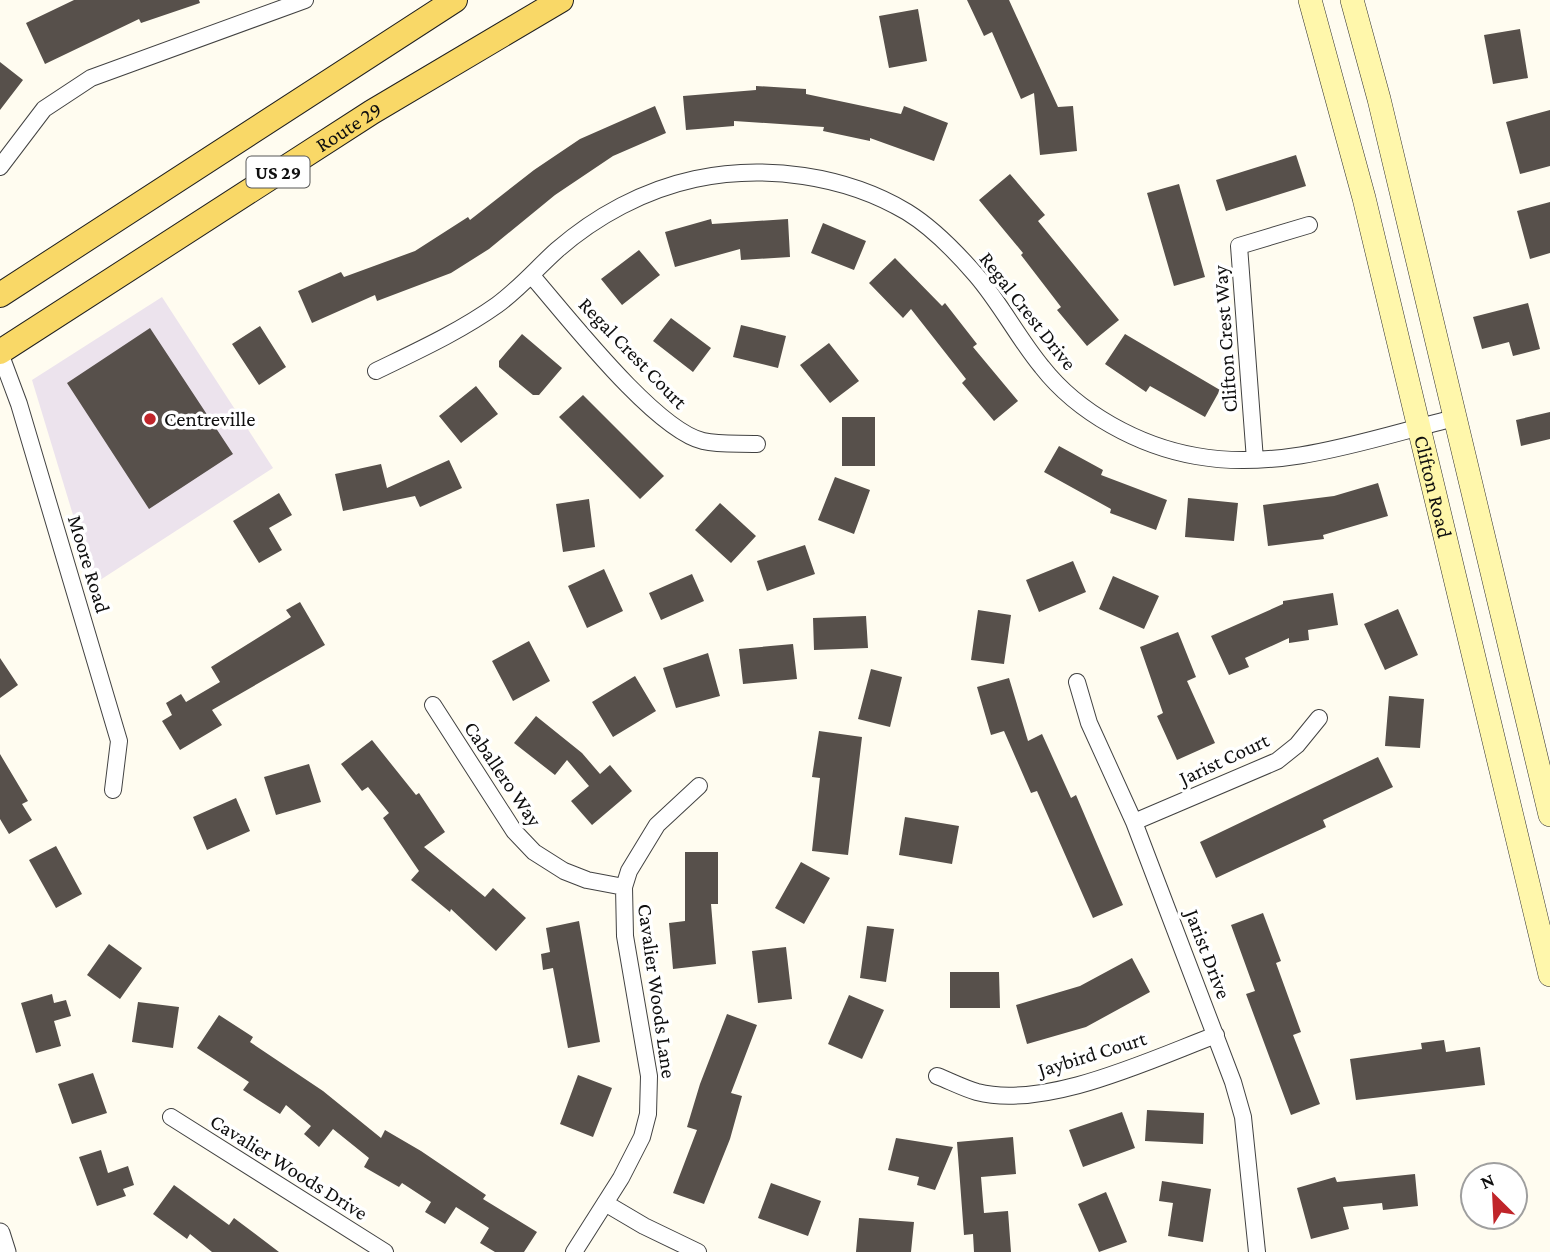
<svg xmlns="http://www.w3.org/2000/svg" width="1550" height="1252" viewBox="0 0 1550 1252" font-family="'Crimson Pro',serif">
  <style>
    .industrial { fill: #ece3ed }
    .building { fill: #57504b }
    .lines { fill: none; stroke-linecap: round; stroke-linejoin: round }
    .minor-casing { stroke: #424242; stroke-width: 18 }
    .tertiary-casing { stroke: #424242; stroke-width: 21 }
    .secondary-casing { stroke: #313131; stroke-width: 24 }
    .primary-casing { stroke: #202020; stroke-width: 26 }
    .minor { stroke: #fff; stroke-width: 16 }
    .tertiary { stroke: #fff; stroke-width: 19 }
    .secondary { stroke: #fff7ab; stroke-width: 23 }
    .primary { stroke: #f9d867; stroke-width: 24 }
    .poi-dot { fill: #c0252a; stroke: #fff; stroke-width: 2.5 }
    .labels { text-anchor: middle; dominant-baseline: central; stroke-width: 7; stroke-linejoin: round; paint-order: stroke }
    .shield { fill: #fff; stroke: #575757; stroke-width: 2 }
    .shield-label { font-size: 19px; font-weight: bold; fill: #0f0f0f }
    .street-label { font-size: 21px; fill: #0f0f0f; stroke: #fff }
    .poi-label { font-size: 21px; fill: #0f0f0f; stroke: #fff; text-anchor: start }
  </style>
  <rect width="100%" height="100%" fill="#fffcf0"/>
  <!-- industrial -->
  <path class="industrial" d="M162 297 273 468 94 584 32 380Z"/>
  <!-- building -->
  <path class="building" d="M74 0H199L200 3 141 23 139 19 45 64 26 23Z
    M967 0H1009L1058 107 1073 106 1077 151 1040 155 1034 93 1021 99 992 32 984 36Z
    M918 9 927 61 889 68 879 16Z
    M1520 29 1528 78 1493 84 1484 35Z
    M0 62 23 80 0 110Z
    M756 86 806 89V94L901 114 904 106 948 123 934 161 870 138V141L823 131 824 127 734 121V126L686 130 683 96 756 90Z
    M655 106 666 133 613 156 555 195 489 249 451 273 377 301 375 295 312 323 298 291 341 272 344 277 415 251 468 217 470 220 534 170 580 139Z
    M1550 110V166L1520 174 1506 122Z
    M1296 155 1306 186 1226 211 1216 180Z
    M1010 174 1045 215 1038 221 1119 320 1087 346 1057 310 1061 307 1021 255 1023 253 979 200Z
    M1179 184 1205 277 1174 286 1147 193Z
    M1550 202V253L1530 259 1517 211Z
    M711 219 712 224 788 219 790 257 741 260 740 249 675 267 665 232Z
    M823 223 866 241 854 270 811 253Z
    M639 250 660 275 622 305 601 279Z
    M895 258 942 306 945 303 977 344 973 347 1018 401 994 421 962 383 966 379 911 309 903 318 869 283Z
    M1528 303 1540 349 1513 356 1509 342 1482 349 1473 317Z
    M671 318 711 348 693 372 653 341Z
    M741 325 786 336 778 368 733 357Z
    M260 326 286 367 259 385 232 344Z
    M150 328 233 454 149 509 67 383Z
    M522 334 562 368 539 395H533L499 367V361Z
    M1125 334 1220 390 1205 417 1150 386 1146 392 1105 364Z
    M829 343 859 381 830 403 800 365Z
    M476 386 498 414 461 443 439 416Z
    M583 395 664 476 640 499 559 417Z
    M1550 412V439L1521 446 1516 420Z
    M842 417H875V466H842Z
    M1059 446 1103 470 1101 475 1167 500 1156 530 1110 513 1111 509 1044 472Z
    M449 460 462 488 420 507 415 496 343 511 335 474 381 464 387 488Z
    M835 477 870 490 854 534 818 520Z
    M1378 483 1388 516 1323 535 1324 539 1268 546 1263 505 1334 496Z
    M279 493 292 515 269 528 282 550 259 563 233 521Z
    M1188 498 1238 503 1234 541 1185 537Z
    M589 499 595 547 563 552 556 504Z
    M720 503 756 536 731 563 695 530Z
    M805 545 815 574 767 591 757 561Z
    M1073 561 1086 592 1039 612 1026 580Z
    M604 569 623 611 587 628 568 586Z
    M692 574 704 601 661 620 649 593Z
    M1113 576 1159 596 1144 629 1099 609Z
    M1333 593 1338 625 1308 630 1309 640 1289 643V638L1245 658 1249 667 1229 675 1211 636 1283 604V601Z
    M300 602 325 645 212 710 222 725 180 750 162 721 172 715 166 703 181 694 186 702 220 682 211 667 291 617 286 610Z
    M1398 609 1418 655 1385 670 1364 624Z
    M978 610 1011 615 1004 664 971 660Z
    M866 616 868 648 814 650 813 618Z
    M1178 632 1196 677 1187 681 1215 743 1177 760 1157 716 1163 713 1140 647Z
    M529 641 550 681 513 701 492 661Z
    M793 644 797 679 743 684 739 649Z
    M708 653 720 696 676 708 663 668Z
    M0 658 18 685 0 698Z
    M871 669 902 677 890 727 858 719Z
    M635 676 656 711 613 737 592 702Z
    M1009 678 1028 741 1042 734 1071 798 1076 795 1123 905 1093 918 1037 791 1031 793 1004 731 991 735 977 687Z
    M1389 696 1424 699 1420 748 1385 746Z
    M536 716 582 753 600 774 610 765 632 791 592 825 571 801 589 786 567 760 555 775 514 743Z
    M819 731 862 737 848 855 812 851 820 778 812 777Z
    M372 740 416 795 419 793 445 832 424 847 485 897 493 888 526 918 496 951 451 909 450 912 411 880 419 871 383 818 389 813 368 787 362 791 341 764Z
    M0 754 28 801 22 804 32 820 9 834 0 819Z
    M1378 757 1393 787 1323 820 1326 827 1216 878 1200 842Z
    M309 764 321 802 276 815 264 777Z
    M236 798 250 831 207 850 193 817Z
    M905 817 959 826 952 864 899 855Z
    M56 846 82 894 56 908 29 860Z
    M685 852H718V904H711L716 964 673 969 669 923 685 921Z
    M801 862 830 878 804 924 775 908Z
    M1263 913 1281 961 1276 963 1301 1032 1293 1035 1320 1104 1291 1115 1246 994 1255 991 1231 925Z
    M579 921 600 1042 568 1048 553 968 543 970 541 954 550 952 546 928Z
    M867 926 894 929 886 982 860 978Z
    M109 944 142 968 120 999 87 975Z
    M786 947 792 999 758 1003 752 951Z
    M1132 958 1150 992 1086 1027 1027 1044 1016 1005 1080 986Z
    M950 972H999L1000 1008H950Z
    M52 994 54 1003 66 1000 71 1016 54 1021 61 1046 36 1053 21 1003Z
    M849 995 884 1010 862 1059 828 1044Z
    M138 1002 179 1007 173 1048 132 1042Z
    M727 1014 757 1025 731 1093 742 1096 730 1139 704 1204 673 1193 697 1130 687 1127 700 1084Z
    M219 1015 253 1037 250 1042 323 1091 381 1138 385 1130 421 1151 486 1195 483 1199 537 1232 524 1252H495L480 1243 489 1228 456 1207 445 1224 425 1212 431 1202 402 1183 399 1187 364 1167 369 1158 333 1129 319 1147 304 1134 311 1126 286 1105 280 1114 243 1090 249 1082 197 1048Z
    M1444 1040 1446 1052 1480 1047 1485 1085 1356 1100 1350 1059 1422 1049 1421 1043Z
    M93 1073 107 1113 72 1124 58 1084Z
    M578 1075 612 1088 593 1137 560 1124Z
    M1147 1110 1204 1113 1203 1144 1145 1141Z
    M1122 1112 1135 1148 1083 1167 1069 1130Z
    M1013 1137 1016 1174 981 1177 984 1213 1008 1211 1011 1252H974L973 1234 964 1235 957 1142Z
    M896 1138 953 1147 935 1190 917 1185 919 1177 888 1170Z
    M101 1150 108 1173 128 1166 134 1185 123 1189 126 1196 97 1206 79 1157Z
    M1415 1174 1418 1206 1383 1210 1382 1203 1343 1207 1349 1229 1311 1239 1297 1188 1335 1177 1337 1182Z
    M1162 1181 1211 1189 1203 1242 1168 1236 1173 1203 1159 1201Z
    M771 1183 821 1201 808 1236 758 1218Z
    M174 1185 229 1225 234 1218 279 1252H212L190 1234 187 1239 153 1214Z
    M1106 1192 1127 1242 1099 1252 1078 1204Z
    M859 1218 914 1222 911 1252H856Z"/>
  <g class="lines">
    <!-- minor casing -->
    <g class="minor-casing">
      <path id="minor" d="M0 167 44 109 91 78 305 0
        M532 276C566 315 655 430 703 441 720 445 740 443 757 444
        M0 353 19 404 119 741 113 790
        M376 371C417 351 459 332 497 305 519 289 537 268 557 250 596 216 644 190 695 179 764 164 845 175 907 212 933 228 957 253 976 275 1001 304 1018 338 1042 367 1078 413 1139 446 1196 456 1283 472 1372 438 1455 418
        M1255 460 1239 246 1309 225
        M1077 682 1089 723 1134 822 1233 1082 1243 1117 1257 1252
        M433 705 514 831 534 852 564 871 587 880 624 887
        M1134 822 1277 761 1297 745 1319 718
        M937 1076C950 1081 963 1088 977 1092 1046 1110 1152 1059 1216 1035
        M171 1117 385 1252
        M605 1203 644 1226 698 1252
        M574 1252 621 1178 642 1137 648 1114 649 1076 625 936 624 887 629 871 657 825 699 786"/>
    </g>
    <!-- tertiary casing -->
    <g class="tertiary-casing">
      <path id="tertiary" d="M0 1233 6 1252"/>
    </g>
    <!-- secondary casing -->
    <g class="secondary-casing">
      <g id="secondary">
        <path id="s1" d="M1310 0 1364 198 1550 975"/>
        <path d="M1352 0 1379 99 1550 815"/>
      </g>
    </g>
    <!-- primary casing -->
    <g class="primary-casing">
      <g id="primary">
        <path d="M0 295 455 0"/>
        <path id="s2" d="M0 352 372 112 561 0"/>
      </g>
    </g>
    <!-- minor -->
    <use href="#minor" class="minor"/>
    <!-- tertiary -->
    <use href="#tertiary" class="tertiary"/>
    <!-- secondary -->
    <use href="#secondary" class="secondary"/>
    <!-- primary -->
    <use href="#primary" class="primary"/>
  </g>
  <!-- markers -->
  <circle class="poi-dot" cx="150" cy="419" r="7"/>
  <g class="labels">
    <!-- shield labels -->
    <rect class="shield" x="246.5" y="156.5" width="63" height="31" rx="5"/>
    <g class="shield-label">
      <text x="278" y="172">US 29</text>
    </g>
    <!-- street labels -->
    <g class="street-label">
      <text stroke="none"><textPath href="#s2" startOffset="415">Route 29</textPath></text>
      <text transform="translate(1028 311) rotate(52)">Regal Crest Drive</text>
      <text transform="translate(1225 339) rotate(-94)">Clifton Crest Way</text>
      <text transform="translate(633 353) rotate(46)">Regal Crest Court</text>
      <text stroke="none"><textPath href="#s1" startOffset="502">Clifton Road</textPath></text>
      <text transform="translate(89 564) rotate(73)">Moore Road</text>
      <text transform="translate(1224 759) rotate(-25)">Jarist Court</text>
      <text transform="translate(503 774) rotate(56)">Caballero Way</text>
      <text transform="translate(1208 954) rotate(69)">Jarist Drive</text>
      <text transform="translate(657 991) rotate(82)">Cavalier Woods Lane</text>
      <text transform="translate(1092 1054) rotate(-17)">Jaybird Court</text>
      <text transform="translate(289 1167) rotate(32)">Cavalier Woods Drive</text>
    </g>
    <!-- poi labels -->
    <g class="poi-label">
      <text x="164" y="419">Centreville</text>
    </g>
  </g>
  <!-- north arrow -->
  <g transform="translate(1494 1196) rotate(336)"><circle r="33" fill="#ffffff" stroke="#9f9f9f" stroke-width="2"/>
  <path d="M0-5L12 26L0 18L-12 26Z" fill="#c0252a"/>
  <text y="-10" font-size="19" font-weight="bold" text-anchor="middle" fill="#0f0f0f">N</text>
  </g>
</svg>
